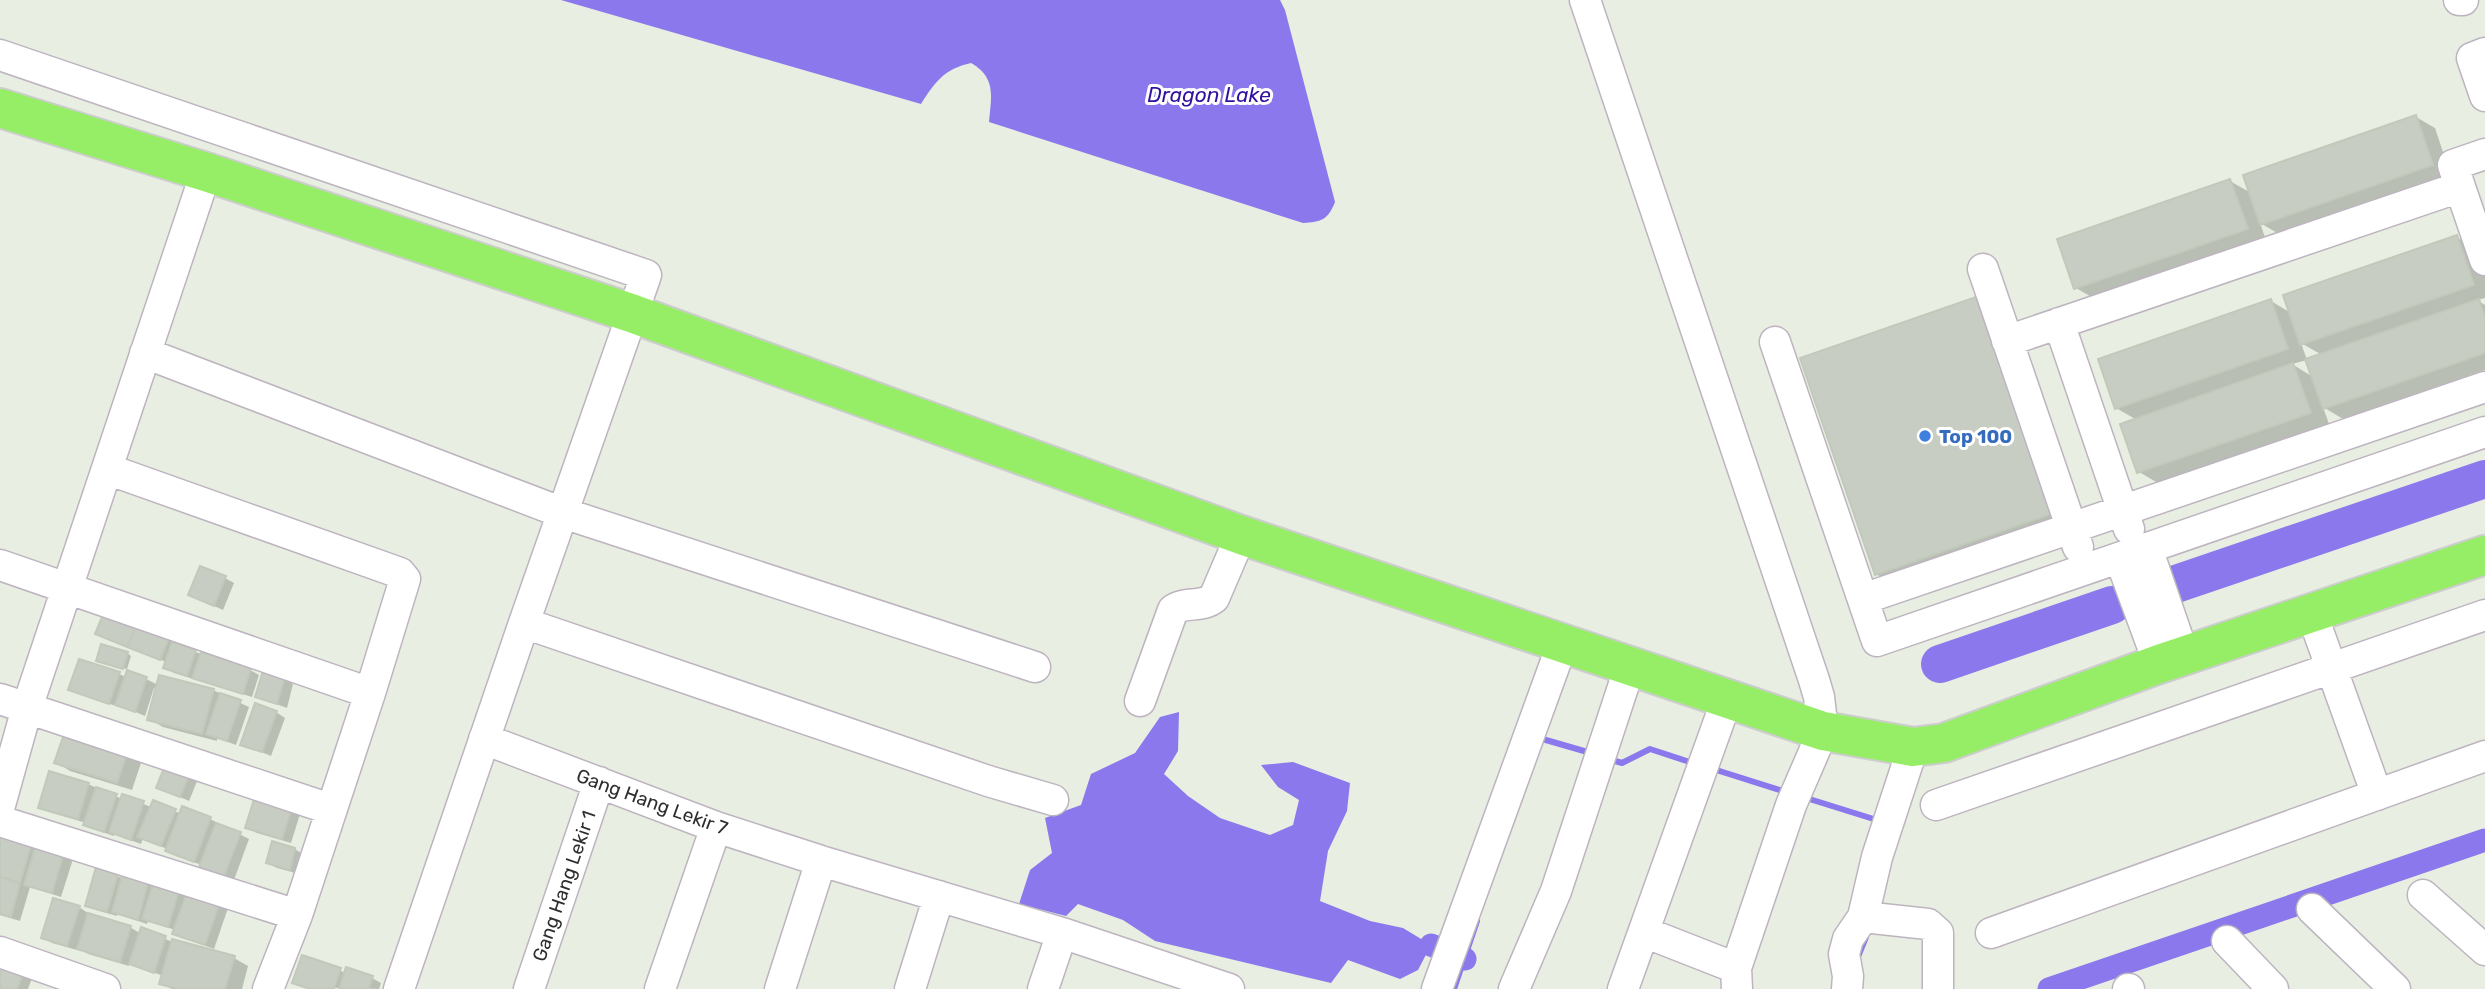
<svg xmlns="http://www.w3.org/2000/svg" width="2485" height="989" viewBox="0 0 2485 989" font-family="Rubik,sans-serif">
  <style>
    .water { fill: #8a78ec }
    .shadow { fill: #0003; fill-rule: evenodd }
    .lines { fill: none; stroke-linecap: round; stroke-linejoin: round }
    .stream { stroke: #8a78ec; stroke-width: 6 }
    .canal { stroke: #8a78ec; stroke-width: 23 }
    .river { stroke: #8a78ec; stroke-width: 38 }
    .building { fill: #c8cdc3; stroke: #c1caba; stroke-width: 2 }
    .minor-casing { stroke: #bdb4c0; stroke-width: 33 }
    .major-casing { stroke: #cdcdcd; stroke-width: 42 }
    .minor { stroke: #fff; stroke-width: 30 }
    .major { stroke: #95ee66; stroke-width: 38 }
    .shop-dot { fill: #3f7fe0; stroke: #fff; stroke-width: 2.5 }
    .labels { text-anchor: middle; dominant-baseline: central; stroke-width: 6; stroke-linejoin: round; paint-order: stroke }
    .shop-label { font-size: 19px; font-weight: bold; fill: #366cbe; stroke: #fff; text-anchor: start }
    .street-label { font-size: 19px; fill: #2e2e2e; stroke: #fff }
    .water-label { font-size: 21px; font-style: italic; fill: #32119e; stroke: #fff }
  </style>
  <rect width="100%" height="100%" fill="#e8eee1"/>
  <!-- water -->
  <path class="water" d="M561 0H1280L1285 10 1335 202C1328 220 1321 222 1303 223L989 122C991 97 997 78 971 63 944 69 935 82 921 104Z
    M1179 712 1178 751 1164 774 1188 796 1220 818 1270 835 1293 825 1299 800 1278 787 1261 765 1293 762 1350 783 1347 811 1328 851 1320 901 1370 921 1403 928 1431 945 1418 970 1400 979 1348 960 1331 983 1155 941 1123 920 1078 904 1066 916 1019 904 1030 870 1052 853 1045 818 1081 805 1091 774 1135 753 1160 717Z"/>
  <!-- shadow -->
  <path class="shadow" d="M2416 117 2435 128 2451 176 2281 235 2260 223 2266 240 2095 299 2076 288 2230 181 2251 193Z
    M2456 237 2475 248 2485 275V298L2477 300 2485 305V370L2343 419 2323 407 2329 424 2158 483 2139 472 2137 420 2116 408 2271 301 2291 313ZM2301 343 2322 355 2313 377 2292 364 2307 360Z
    M1976 299 1995 310 2069 525 1895 585 1876 574Z
    M225 578 234 583 223 610 190 595Z
    M98 634 180 640 177 646 250 670 259 675 252 697 174 673 165 667 166 662Z
    M127 653 131 656 127 669 102 662Z
    M119 674 126 677 146 679 158 685 213 690 249 707 236 745 217 738V741L163 727 149 719 157 688H154L145 716 119 705V707L80 694 71 689Z
    M284 679 293 684 287 708 257 697Z
    M276 712 285 718 271 756 242 744Z
    M126 755 141 763 132 790 70 771 56 762Z
    M169 760 200 774 189 801 158 787Z
    M88 784 122 799 123 796 151 807 154 802 181 814 210 819 249 839 234 880 210 872 202 865 176 856 167 849 143 838 141 844 114 834V836L94 829 86 823 49 812 40 807Z
    M257 795 301 811 291 843 257 833 248 828Z
    M3 831 74 856 61 897 30 887 20 921 0 915V843Z
    M273 843 295 849 304 855 299 874 277 868 268 863Z
    M97 870 123 878 124 875 228 908 214 949 184 938 174 933 175 930 148 921 147 924 117 914V916L96 910 87 905Z
    M79 907 88 913V915L130 927 141 934 142 930 173 942 234 958 248 966 242 989H172L161 983 163 976 130 963 129 966 88 954 78 947 77 950 52 943 43 937Z
    M303 957 346 973 372 978 381 983 379 989 303 987 294 982Z
    M0 964 32 978 28 989H0Z"/>
  <g class="lines">
    <!-- stream -->
    <path class="stream" d="M1539 738 1591 753
      M1608 759 1622 763 1650 749 1696 764
      M1710 768 1786 792
      M1803 797 1880 821
      M1857 959 1866 937
      M1454 989 1477 921"/>
    <!-- canal -->
    <path class="canal" d="M1431 945 1465 959
      M2049 989 2485 840"/>
    <!-- river -->
    <path class="river" d="M2173 585 2485 479
      M1940 664 2112 605"/>
  </g>
  <!-- building -->
  <path class="building" d="M2416 115 2433 165 2260 225 2243 175Z
    M2230 179 2248 229 2074 289 2057 239Z
    M2457 235 2474 285 2300 345 2283 295Z
    M1976 297 2051 514 1875 575 1800 358Z
    M2271 299 2288 349 2115 409 2098 359Z
    M2479 299 2485 317V353L2323 409 2305 359Z
    M2293 363 2311 413 2137 473 2120 424Z
    M200 566 226 576 214 606 188 595Z
    M106 607 139 620 127 647 95 634Z
    M139 620 171 633 160 660 127 647Z
    M172 642 196 650 187 676 163 668Z
    M101 644 128 652 123 669 96 661Z
    M201 652 251 668 243 694 192 678Z
    M79 659 120 672 109 704 68 690Z
    M127 670 147 677 135 712 115 705Z
    M263 671 285 677 277 704 255 697Z
    M159 675 214 689 202 734 147 720Z
    M220 693 241 700 227 741 206 734Z
    M255 703 277 711 262 752 240 745Z
    M64 734 127 753 117 783 54 763Z
    M168 758 192 768 180 797 156 788Z
    M49 771 89 783 78 819 38 808Z
    M96 787 117 794 104 832 83 825Z
    M256 793 293 804 282 839 245 828Z
    M122 794 144 801 131 840 109 832Z
    M153 800 176 809 161 846 137 837Z
    M182 806 211 817 194 862 165 851Z
    M216 823 241 832 224 876 199 867Z
    M0 837 33 838 20 883 0 877Z
    M37 841 65 849 52 893 24 885Z
    M272 841 295 848 290 870 266 863Z
    M96 867 118 874 107 912 85 906Z
    M123 872 149 880 138 920 112 912Z
    M0 877 20 883 11 917 0 914Z
    M155 877 181 884 168 927 142 919Z
    M188 890 220 901 205 945 172 934Z
    M53 898 80 906 67 946 41 938Z
    M88 913 131 926 120 962 77 949Z
    M141 927 166 936 154 973 129 964Z
    M172 939 235 956 225 989H178L159 984Z
    M302 955 341 968 334 989H310L292 983Z
    M0 963 24 971 17 989H0Z
    M346 967 373 976 369 989H339Z"/>
  <g class="lines">
    <!-- minor casing -->
    <g class="minor-casing">
      <path id="minor" d="M1585 0 1814 680 1819 697 1823 731 1791 805 1736 968 1737 989
        M2459 0H2463
        M2485 53 2472 58 2485 96
        M0 55 646 275 524 623 399 989
        M2460 187 2453 165 2485 154
        M1983 269 2078 547
        M2059 323 2129 529
        M2007 341 2460 187 2485 260
        M1775 342 1877 641 2485 432
        M145 353 563 513 1035 667
        M107 469 400 573 405 579 370 693 297 915 268 989
        M2147 548 2184 656
        M2120 558 2159 664
        M0 565 370 693
        M1863 599 2485 387
        M2312 614 2377 795
        M524 623 988 781 1053 800
        M0 699 330 809
        M1140 701 1173 610C1185 601 1202 608 1214 598L1241 535
        M484 739 716 827 821 861 1062 933 1229 989
        M0 805 27 708 206 172
        M1936 805 2485 615
        M0 821 297 915
        M2423 895 2485 950
        M2312 909 2395 989
        M1863 917 1928 924 1938 933V989
        M1644 932 1736 968
        M1991 933 2485 756
        M2227 941 2273 989
        M0 952 105 989
        M529 989 599 782
        M660 989 716 827
        M780 989 821 861
        M910 989 939 896
        M1043 989 1062 933
        M1437 989 1563 642
        M1514 989 1556 891 1630 666
        M1623 989 1727 699
        M1847 989 1848 976 1844 954 1848 939 1863 917 1877 857 1913 747
        M2128 989H2129"/>
    </g>
    <!-- major casing -->
    <g class="major-casing">
      <path id="major" d="M0 108 206 172 631 313 1241 535 1823 731 1913 747 1944 743 2159 664 2485 555"/>
    </g>
    <!-- minor -->
    <use href="#minor" class="minor"/>
    <!-- major -->
    <use href="#major" class="major"/>
  </g>
  <!-- markers -->
  <circle class="shop-dot" cx="1925" cy="436" r="7"/>
  <g class="labels">
    <!-- shop labels -->
    <g class="shop-label">
      <text x="1939" y="436">Top 100</text>
    </g>
    <!-- street labels -->
    <g class="street-label">
      <text transform="translate(652 802) rotate(20)">Gang Hang Lekir 7</text>
      <text transform="translate(564 886) rotate(-71)">Gang Hang Lekir 1</text>
    </g>
    <!-- water labels -->
    <g class="water-label">
      <text x="1209" y="94">Dragon Lake</text>
    </g>
  </g>
</svg>
